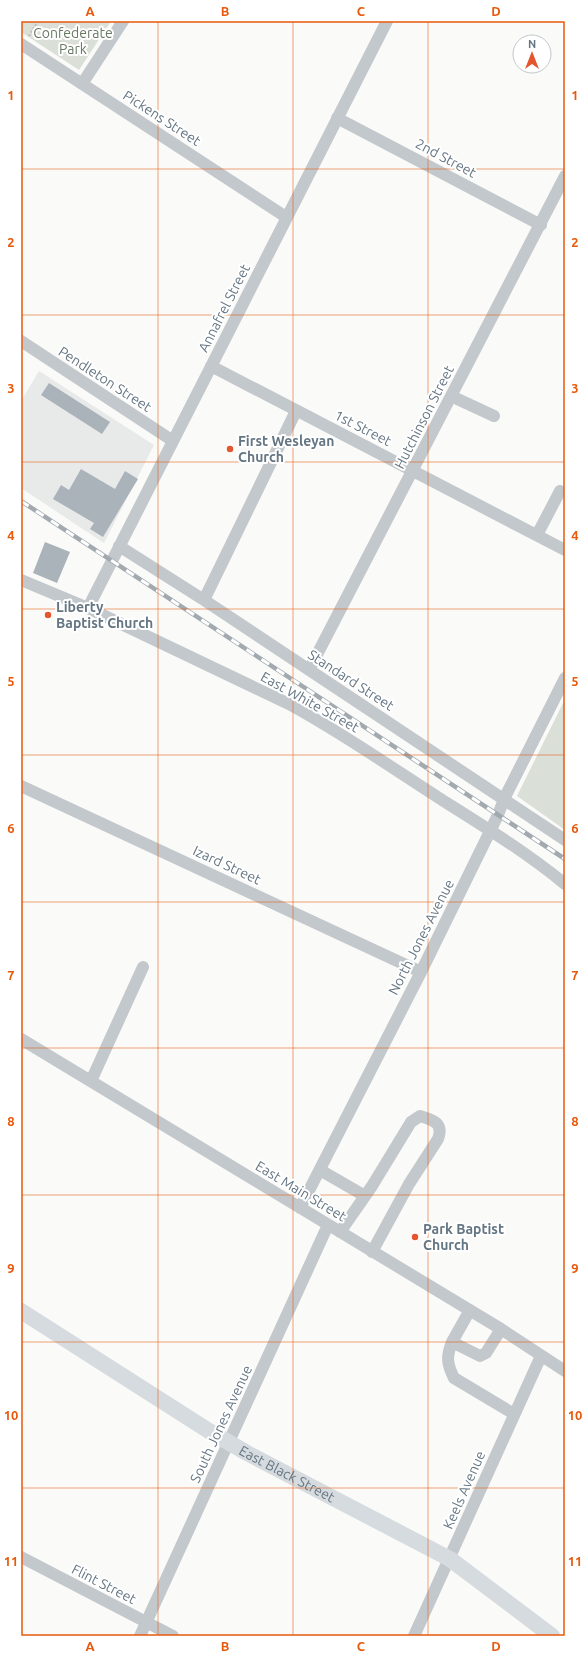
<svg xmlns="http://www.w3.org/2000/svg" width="586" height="1657" viewBox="0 0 586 1657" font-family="Ubuntu,sans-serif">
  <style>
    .built { fill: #e8e9e9 }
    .green { fill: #dadfd7 }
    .building { fill: #aab3b9 }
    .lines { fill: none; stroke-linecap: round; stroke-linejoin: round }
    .path { stroke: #bbbfc2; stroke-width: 2; stroke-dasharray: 2 2; stroke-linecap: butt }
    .minor { stroke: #c3c8cc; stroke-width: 12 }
    .major { stroke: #d6dbdf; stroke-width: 16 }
    .rail-casing { stroke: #a2aab0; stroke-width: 4.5 }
    .rail { stroke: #fff; stroke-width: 3; stroke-dasharray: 9; stroke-linecap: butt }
    .grid { fill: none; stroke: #e8590c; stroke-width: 1; stroke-opacity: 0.55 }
    .poi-dot { fill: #e4572e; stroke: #fff; stroke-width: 1.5 }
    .labels { text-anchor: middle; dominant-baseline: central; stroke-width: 4; stroke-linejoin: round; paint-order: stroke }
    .park-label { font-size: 14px; fill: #687a64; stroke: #fff }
    .street-label { font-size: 14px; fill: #657683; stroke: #fff }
    .poi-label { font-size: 14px; font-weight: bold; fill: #657683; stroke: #fff; text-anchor: start }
    .neatline { fill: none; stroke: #e8590c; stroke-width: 1.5 }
    .grid-label { font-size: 13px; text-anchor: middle; font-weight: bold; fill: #e8590c }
  </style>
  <rect width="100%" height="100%" fill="#fafaf8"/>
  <!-- built -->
  <path class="built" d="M39 371 154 445 104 543 21 488V401Z"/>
  <!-- green -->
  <path class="green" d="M21 21H111L79 70 21 32Z
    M565 699V830L517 796Z"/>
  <!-- building -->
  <path class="building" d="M49 383 110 422 102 434 41 395Z
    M81 469 115 489 125 471 138 479 103 537 90 529 94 523 53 499 61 485 69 490Z
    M45 542 70 552 57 583 33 573Z"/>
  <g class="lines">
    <!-- path -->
    <path class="path" d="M29 36 36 24V21"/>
    <!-- minor -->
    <path class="minor" d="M21 44 286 217
      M82 84 123 21
      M337 118 541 225
      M21 341 173 441
      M211 366 565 550
      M451 396 494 416
      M537 535 560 491
      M119 546 204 600 565 840
      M21 580 88 608 289 704C341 732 389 766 439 798 482 825 526 852 565 884
      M204 600 296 411
      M88 608 387 21
      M309 670 565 176
      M21 786 421 972
      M21 1039 501 1329 565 1371
      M91 1081 143 967
      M320 1170 365 1196
      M300 1208 421 972 498 815 504 799 565 678
      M340 1232 372 1186 411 1122 420 1116C433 1120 444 1123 438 1139L409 1184 372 1252
      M470 1310 452 1342 480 1356 486 1353 501 1329
      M452 1342C446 1357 447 1364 454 1378L514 1414
      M21 1557 173 1636
      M140 1636 328 1225
      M414 1636 541 1356"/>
    <!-- major -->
    <path class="major" id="s1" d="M21 1311 209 1431 247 1453 450 1559 552 1636"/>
    <!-- rail casing -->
    <g class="rail-casing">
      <path id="rail" d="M21 501 565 859"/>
    </g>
    <!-- rail -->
    <use href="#rail" class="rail"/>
  </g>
  <!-- grid -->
  <path class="grid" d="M158 21V1636M293 21V1636M428 21V1636M21 169H565M21 315H565M21 462H565M21 609H565M21 755H565M21 902H565M21 1048H565M21 1195H565M21 1342H565M21 1488H565"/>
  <!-- markers -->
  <g class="poi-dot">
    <circle cx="230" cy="449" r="4"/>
    <circle cx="48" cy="615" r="4"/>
    <circle cx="415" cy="1237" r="4"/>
  </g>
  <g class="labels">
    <!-- park labels -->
    <g class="park-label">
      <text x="73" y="33">Confederate<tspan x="73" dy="16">Park</tspan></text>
    </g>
    <!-- street labels -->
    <g class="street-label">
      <text transform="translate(162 118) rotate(33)">Pickens Street</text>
      <text transform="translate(446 158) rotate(28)">2nd Street</text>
      <text transform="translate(224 308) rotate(-63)">Annafrel Street</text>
      <text transform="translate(105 379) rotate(33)">Pendleton Street</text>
      <text transform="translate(424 417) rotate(-63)">Hutchinson Street</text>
      <text transform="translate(363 428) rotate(27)">1st Street</text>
      <text transform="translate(351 680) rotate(33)">Standard Street</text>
      <text transform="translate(310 702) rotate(29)">East White Street</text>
      <text transform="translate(227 865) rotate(25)">Izard Street</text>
      <text transform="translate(421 937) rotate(-63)">North Jones Avenue</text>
      <text transform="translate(301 1191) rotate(31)">East Main Street</text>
      <text transform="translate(221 1424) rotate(-65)">South Jones Avenue</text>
      <text stroke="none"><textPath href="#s1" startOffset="312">East Black Street</textPath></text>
      <text transform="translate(464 1490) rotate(-66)">Keels Avenue</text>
      <text transform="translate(104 1584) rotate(27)">Flint Street</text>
    </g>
    <!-- poi labels -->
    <g class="poi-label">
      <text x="238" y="441">First Wesleyan<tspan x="238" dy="16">Church</tspan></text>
      <text x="56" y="607">Liberty<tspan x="56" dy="16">Baptist Church</tspan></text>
      <text x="423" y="1229">Park Baptist<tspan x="423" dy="16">Church</tspan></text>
    </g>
  </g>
  <!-- border -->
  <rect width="586" height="1657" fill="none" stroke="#ffffff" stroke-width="44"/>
  <!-- north arrow -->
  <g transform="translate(532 54)"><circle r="19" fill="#ffffff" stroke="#c1c8cd"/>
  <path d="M0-3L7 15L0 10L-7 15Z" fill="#e4572e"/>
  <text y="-6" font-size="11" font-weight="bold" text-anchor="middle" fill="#657683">N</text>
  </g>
  <rect x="22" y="22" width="542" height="1613" class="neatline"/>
  <g class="grid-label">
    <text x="90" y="16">A</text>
    <text x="225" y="16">B</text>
    <text x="361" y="16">C</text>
    <text x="496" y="16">D</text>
    <text x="11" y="100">1</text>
    <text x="575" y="100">1</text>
    <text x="11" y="247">2</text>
    <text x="575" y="247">2</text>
    <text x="11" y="393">3</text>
    <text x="575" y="393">3</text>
    <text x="11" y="540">4</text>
    <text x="575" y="540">4</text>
    <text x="11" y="686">5</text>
    <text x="575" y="686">5</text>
    <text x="11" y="833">6</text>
    <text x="575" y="833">6</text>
    <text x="11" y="980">7</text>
    <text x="575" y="980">7</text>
    <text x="11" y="1126">8</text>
    <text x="575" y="1126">8</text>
    <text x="11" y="1273">9</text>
    <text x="575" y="1273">9</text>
    <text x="11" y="1420">10</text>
    <text x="575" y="1420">10</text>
    <text x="11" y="1566">11</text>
    <text x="575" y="1566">11</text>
    <text x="90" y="1651">A</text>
    <text x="225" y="1651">B</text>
    <text x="361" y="1651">C</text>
    <text x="496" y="1651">D</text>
  </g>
</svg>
